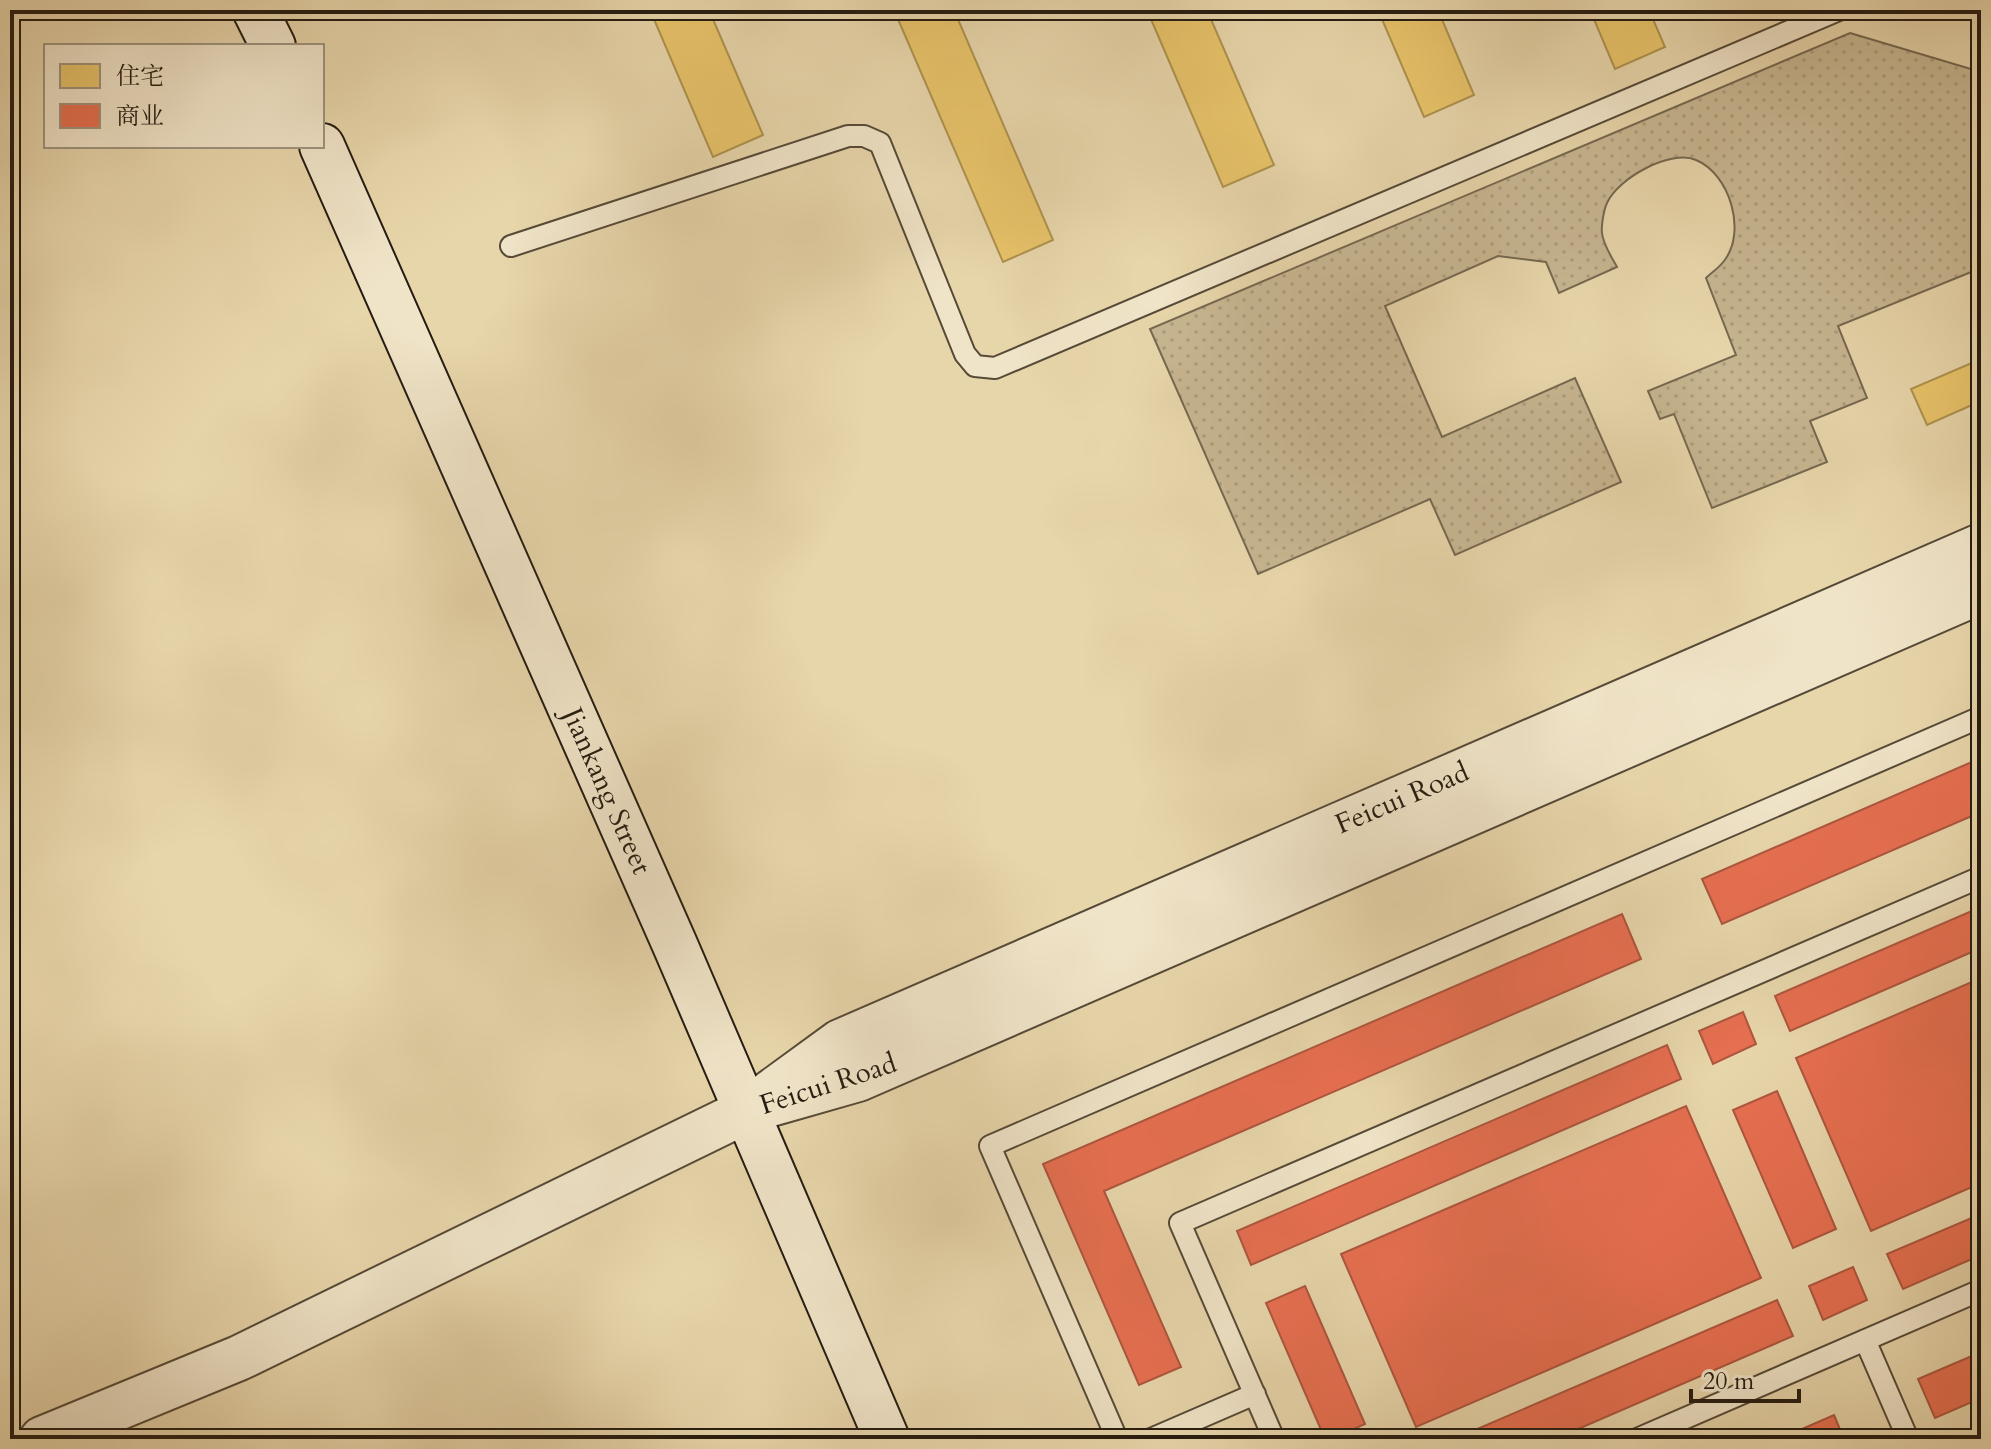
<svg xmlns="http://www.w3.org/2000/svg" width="1991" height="1449" viewBox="0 0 1991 1449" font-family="Cardo,'Noto Serif SC',serif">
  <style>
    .grass { fill: url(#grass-dots); stroke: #766951; stroke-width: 2 }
    .homes { fill: #e9c46a; stroke: #ae924f; stroke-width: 2 }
    .shops { fill: #e76f51; stroke: #ad563e; stroke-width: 2 }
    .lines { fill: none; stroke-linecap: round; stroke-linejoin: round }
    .service-casing { stroke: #564a38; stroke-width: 24 }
    .tertiary-casing { stroke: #564a38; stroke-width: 48 }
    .secondary-casing { stroke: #251c11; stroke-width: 48 }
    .service { stroke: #f0e4c8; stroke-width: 20 }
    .tertiary { stroke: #f0e4c8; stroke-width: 44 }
    .secondary { stroke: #f0e4c8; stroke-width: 44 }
    .labels { text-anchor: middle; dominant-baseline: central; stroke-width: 8; stroke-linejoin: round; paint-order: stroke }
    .street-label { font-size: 28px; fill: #251c11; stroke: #f0e4c8 }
  </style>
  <defs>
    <pattern id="grass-dots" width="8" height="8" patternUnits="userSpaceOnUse" patternTransform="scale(2)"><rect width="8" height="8" fill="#c7b691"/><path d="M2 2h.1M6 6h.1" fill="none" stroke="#ab9c7c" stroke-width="1.8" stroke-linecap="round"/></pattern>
  </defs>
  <rect width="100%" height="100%" fill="#e8d6ab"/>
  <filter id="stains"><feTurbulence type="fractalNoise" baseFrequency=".0025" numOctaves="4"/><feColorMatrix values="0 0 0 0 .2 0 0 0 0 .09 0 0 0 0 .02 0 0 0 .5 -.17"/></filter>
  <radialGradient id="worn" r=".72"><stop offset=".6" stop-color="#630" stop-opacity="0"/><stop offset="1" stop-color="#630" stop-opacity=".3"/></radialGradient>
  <!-- grass -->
  <path class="grass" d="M1850 33 1981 72V268L1838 326 1867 398 1810 421 1827 462 1712 508 1674 414 1660 419 1648 391 1736 355 1706 278C1711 273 1719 268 1724 261 1747 232 1730 174 1696 160 1671 149 1618 178 1607 203 1604 209 1601 226 1602 233 1603 244 1612 258 1617 267L1559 293 1546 262 1498 256 1385 306 1442 437 1575 378 1621 482 1455 555 1430 499 1258 574 1150 329Z"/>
  <!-- homes -->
  <path class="homes" d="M650 10H709L763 135 713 157Z
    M894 10H954L1053 240 1003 262Z
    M1147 10H1207L1274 165 1223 187Z
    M1378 10H1438L1474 95 1424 117Z
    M1590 10H1649L1665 47 1615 69Z
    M1981 359V401L1927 425 1911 389Z"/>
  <!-- shops -->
  <path class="shops" d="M1981 758V812L1722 924 1702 879Z
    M1981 907V948L1790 1031 1775 996Z
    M1622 914 1641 959 1104 1191 1181 1367 1139 1385 1043 1164Z
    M1981 978V1183L1871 1231 1796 1058Z
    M1743 1012 1756 1044 1713 1064 1699 1031Z
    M1667 1045 1681 1079 1251 1265 1237 1231Z
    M1777 1091 1836 1229 1793 1248 1733 1110Z
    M1686 1106 1761 1278 1416 1427 1341 1254Z
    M1981 1214V1255L1903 1289 1887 1254Z
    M1853 1267 1867 1300 1823 1320 1809 1286Z
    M1305 1286 1365 1424 1331 1439H1325L1266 1303Z
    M1777 1300 1793 1336 1555 1439H1454Z
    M1981 1352V1398L1935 1418 1918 1379Z
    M1834 1415 1844 1439H1779Z"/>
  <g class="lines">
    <!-- service casing -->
    <g class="service-casing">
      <path id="service" d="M511 246 848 136H864L880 143 965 354 975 366 995 368 1839 10
        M1865 1340 1908 1439
        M1117 1439 990 1146 1981 717
        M1151 1439 1255 1394
        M1274 1439 1180 1223 1981 877
        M1637 1439 1981 1290"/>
    </g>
    <!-- tertiary casing -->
    <g class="tertiary-casing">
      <path id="tertiary" d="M770 1093 840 1042 1981 546
        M42 1439 239 1358 746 1111 858 1079 1981 591"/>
    </g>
    <!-- secondary casing -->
    <g class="secondary-casing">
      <path id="secondary" d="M255 10 273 46
        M322 146 675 945 887 1439"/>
    </g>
    <!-- service -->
    <use href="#service" class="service"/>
    <!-- tertiary -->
    <use href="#tertiary" class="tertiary"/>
    <!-- secondary -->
    <use href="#secondary" class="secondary"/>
  </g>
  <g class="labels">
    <!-- street labels -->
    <g class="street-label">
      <text transform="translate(607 791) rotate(66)">Jiankang Street</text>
      <text transform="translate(1402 798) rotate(-23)">Feicui Road</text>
      <text transform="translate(828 1084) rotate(-18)">Feicui Road</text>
    </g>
  </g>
  <!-- margin -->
  <rect width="1991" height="1449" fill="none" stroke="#e8d6ab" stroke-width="40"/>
  <rect x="12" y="12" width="1967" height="1425" fill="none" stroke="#251c11" stroke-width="4"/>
  <rect x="20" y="20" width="1951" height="1409" fill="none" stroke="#251c11" stroke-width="2"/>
  <!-- legend -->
  <rect x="44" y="44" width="280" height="104" fill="#f0e4c8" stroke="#9f947f" stroke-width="2"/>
  <rect x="60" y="64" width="40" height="24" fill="#e9c46a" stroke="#9f947f" stroke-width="2"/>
  <text x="116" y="84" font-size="24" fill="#251c11">住宅</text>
  <rect x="60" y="104" width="40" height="24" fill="#e76f51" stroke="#9f947f" stroke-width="2"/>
  <text x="116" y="124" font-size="24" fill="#251c11">商业</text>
  <!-- scale -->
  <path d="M1691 1389v12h108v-12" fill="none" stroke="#251c11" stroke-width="4"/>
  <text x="1703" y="1389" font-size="24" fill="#251c11" stroke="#f0e4c8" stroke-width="6" paint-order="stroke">20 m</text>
  <rect width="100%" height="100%" filter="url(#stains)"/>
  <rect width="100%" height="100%" fill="url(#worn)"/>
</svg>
